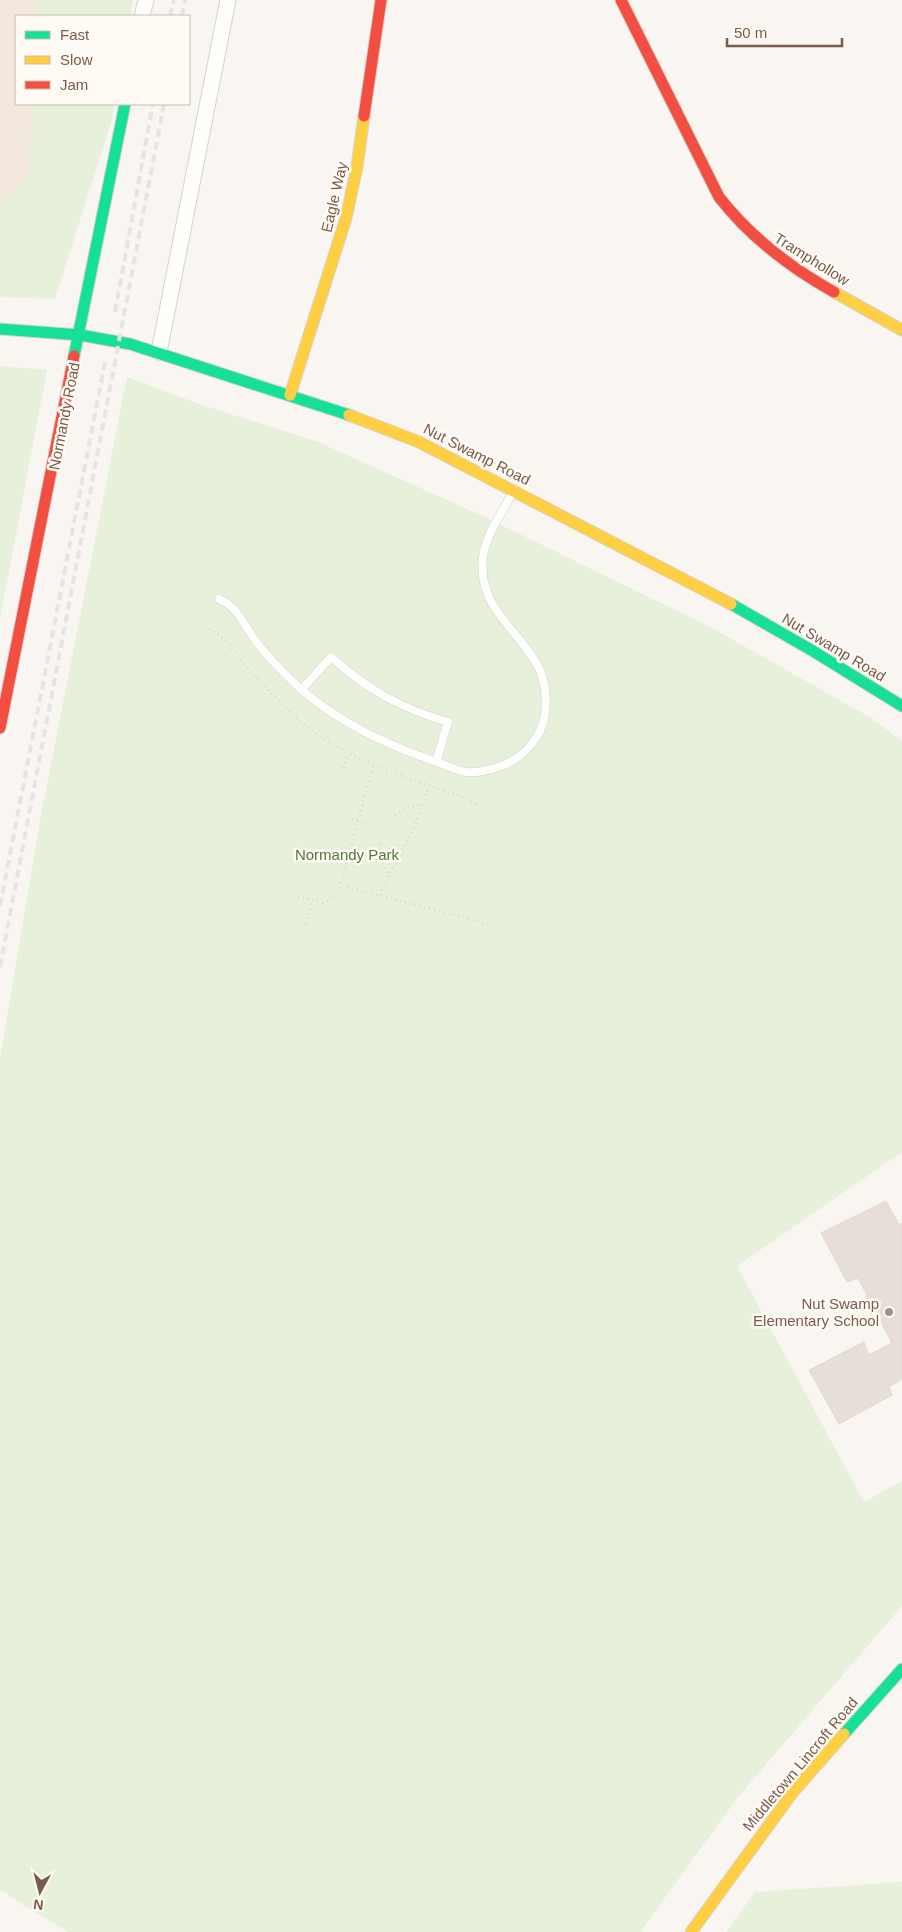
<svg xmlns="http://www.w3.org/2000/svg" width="902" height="1932" viewBox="0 0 902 1932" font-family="Arial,sans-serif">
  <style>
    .residential { fill: #f2e8de }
    .green { fill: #e7f0db }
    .building { fill: #e6ded7; stroke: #e2d8d2 }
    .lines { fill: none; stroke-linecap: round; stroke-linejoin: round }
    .lane-casing { stroke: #d7d1cb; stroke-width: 9 }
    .street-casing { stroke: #d7d1cb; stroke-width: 17 }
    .fast-casing { stroke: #d9d2cb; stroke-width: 13 }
    .slow-casing { stroke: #d9d2cb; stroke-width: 13 }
    .jam-casing { stroke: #d9d2cb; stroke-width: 13 }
    .path { stroke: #dcd5d0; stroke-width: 2.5; stroke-dasharray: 1 4; stroke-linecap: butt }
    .lane { stroke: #fefefd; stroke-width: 8 }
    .street { stroke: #fefefd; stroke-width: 15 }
    .fast { stroke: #16e098; stroke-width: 11 }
    .slow { stroke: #ffcf43; stroke-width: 11 }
    .jam { stroke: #f24e42; stroke-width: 11 }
    .rail { stroke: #e6e3e7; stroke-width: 4; stroke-dasharray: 8 5; stroke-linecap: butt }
    .poi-dot { fill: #a69286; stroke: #fffaf3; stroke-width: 2 }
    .labels { text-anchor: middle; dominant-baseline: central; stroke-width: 5; stroke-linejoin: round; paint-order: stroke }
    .street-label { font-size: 15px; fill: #7a5c4d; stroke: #fffaf3 }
    .park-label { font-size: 15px; fill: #537a41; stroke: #fffaf3 }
    .poi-label { font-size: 15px; fill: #7a5c4d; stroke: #fffaf3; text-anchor: end }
  </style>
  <rect width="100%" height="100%" fill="#f9f5f0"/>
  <!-- residential -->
  <path class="residential" d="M0 0H38L37 16H16V104H33L29 174 0 208Z"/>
  <!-- green -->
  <path class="green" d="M38 0H133L130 16H37Z
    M33 104H115L111 123 55 299 0 297V208L29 174Z
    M0 366 47 370 0 619Z
    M127 377 199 404 318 442 489 519 712 628 871 718 902 741V1152L737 1266 864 1502 902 1481V1606L738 1797 640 1932H68L0 1890V1059L40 821Z
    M902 1882V1932H726L755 1892Z"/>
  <!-- building -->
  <path class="building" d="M886 1201 899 1225 902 1223V1379L889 1387 892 1395 839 1424 809 1370 864 1342 869 1355 892 1343 858 1278 847 1282 821 1233Z"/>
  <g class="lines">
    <!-- lane casing -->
    <g class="lane-casing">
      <path id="lane" d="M219 599C237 606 242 622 253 637 262 650 274 663 285 674 325 716 381 743 434 761 444 764 456 771 466 772 481 773 494 769 506 764 526 755 544 734 545 712 547 698 545 681 539 668 518 628 477 608 483 557 486 534 503 511 513 492
        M302 689 331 657C368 690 400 708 448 722L436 762"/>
    </g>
    <!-- street casing -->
    <g class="street-casing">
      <path id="street" d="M142 16 146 0
        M159 352 228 0"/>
    </g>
    <!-- fast casing -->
    <g class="fast-casing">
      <path id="fast" d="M0 329 80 335 130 344 349 415
        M74 356 125 104
        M731 604 813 651 902 706
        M844 1734 902 1669"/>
    </g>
    <!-- slow casing -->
    <g class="slow-casing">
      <path id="slow" d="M834 292 902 330
        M290 395 346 218 357 167 364 116
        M349 415 419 442 731 604
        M691 1932 793 1792 844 1734"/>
    </g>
    <!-- jam casing -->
    <g class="jam-casing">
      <path id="jam" d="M621 0 719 197C751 238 789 267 834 292
        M364 116 381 0
        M0 728 74 356"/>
    </g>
    <!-- path -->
    <path class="path" d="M209 629C228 638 232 651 246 666 264 686 284 708 305 725 352 763 409 777 464 798L478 805
      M343 768 349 754
      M395 815 411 807 423 805
      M352 819 367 824
      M379 844 381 862 389 874
      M347 887 492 925
      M379 895 414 827 429 786
      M298 896 323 903 338 895 373 765
      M306 924 312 901"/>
    <!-- lane -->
    <use href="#lane" class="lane"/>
    <!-- street -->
    <use href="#street" class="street"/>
    <!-- fast -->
    <use href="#fast" class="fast"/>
    <!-- slow -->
    <use href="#slow" class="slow"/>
    <!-- jam -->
    <use href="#jam" class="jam"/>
    <!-- rail -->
    <path class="rail" d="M170 16 174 0
      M182 16 185 0
      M115 312 153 104
      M0 906 105 362
      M0 967 164 104"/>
  </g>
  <!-- markers -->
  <circle class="poi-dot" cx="889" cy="1312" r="5"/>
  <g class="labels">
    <!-- street labels -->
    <g class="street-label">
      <text transform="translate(334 197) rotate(-77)">Eagle Way</text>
      <text transform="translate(812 259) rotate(32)">Tramphollow</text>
      <text transform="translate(64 416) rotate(-79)">Normandy Road</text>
      <text transform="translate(477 454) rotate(27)">Nut Swamp Road</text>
      <text transform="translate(834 647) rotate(31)">Nut Swamp Road</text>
      <text transform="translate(800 1764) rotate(-50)">Middletown Lincroft Road</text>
    </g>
    <!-- park labels -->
    <g class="park-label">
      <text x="347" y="854">Normandy Park</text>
    </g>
    <!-- poi labels -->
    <g class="poi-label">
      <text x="879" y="1303">Nut Swamp<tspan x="879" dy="17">Elementary School</tspan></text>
    </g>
  </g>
  <!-- legend -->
  <rect x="15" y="15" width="175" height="90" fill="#fffaf3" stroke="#cabbb1"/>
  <rect x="25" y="31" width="25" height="8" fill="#16e098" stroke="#cabbb1"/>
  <text x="60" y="40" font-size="15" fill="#7a5c4d">Fast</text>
  <rect x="25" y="56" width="25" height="8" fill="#ffcf43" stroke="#cabbb1"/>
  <text x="60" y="65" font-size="15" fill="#7a5c4d">Slow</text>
  <rect x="25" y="81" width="25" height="8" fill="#f24e42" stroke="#cabbb1"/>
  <text x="60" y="90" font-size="15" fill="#7a5c4d">Jam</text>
  <!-- north arrow -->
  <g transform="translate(40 1892) rotate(187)" stroke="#fffaf3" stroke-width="4" paint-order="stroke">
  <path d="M0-4L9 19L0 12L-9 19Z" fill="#7a5c4d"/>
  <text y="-8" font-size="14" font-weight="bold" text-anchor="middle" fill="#7a5c4d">N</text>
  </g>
  <!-- scale -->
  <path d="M727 38v8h115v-8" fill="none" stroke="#7a5c4d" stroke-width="2.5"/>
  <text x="734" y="38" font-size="15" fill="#7a5c4d" stroke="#fffaf3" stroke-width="4" paint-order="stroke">50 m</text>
</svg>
